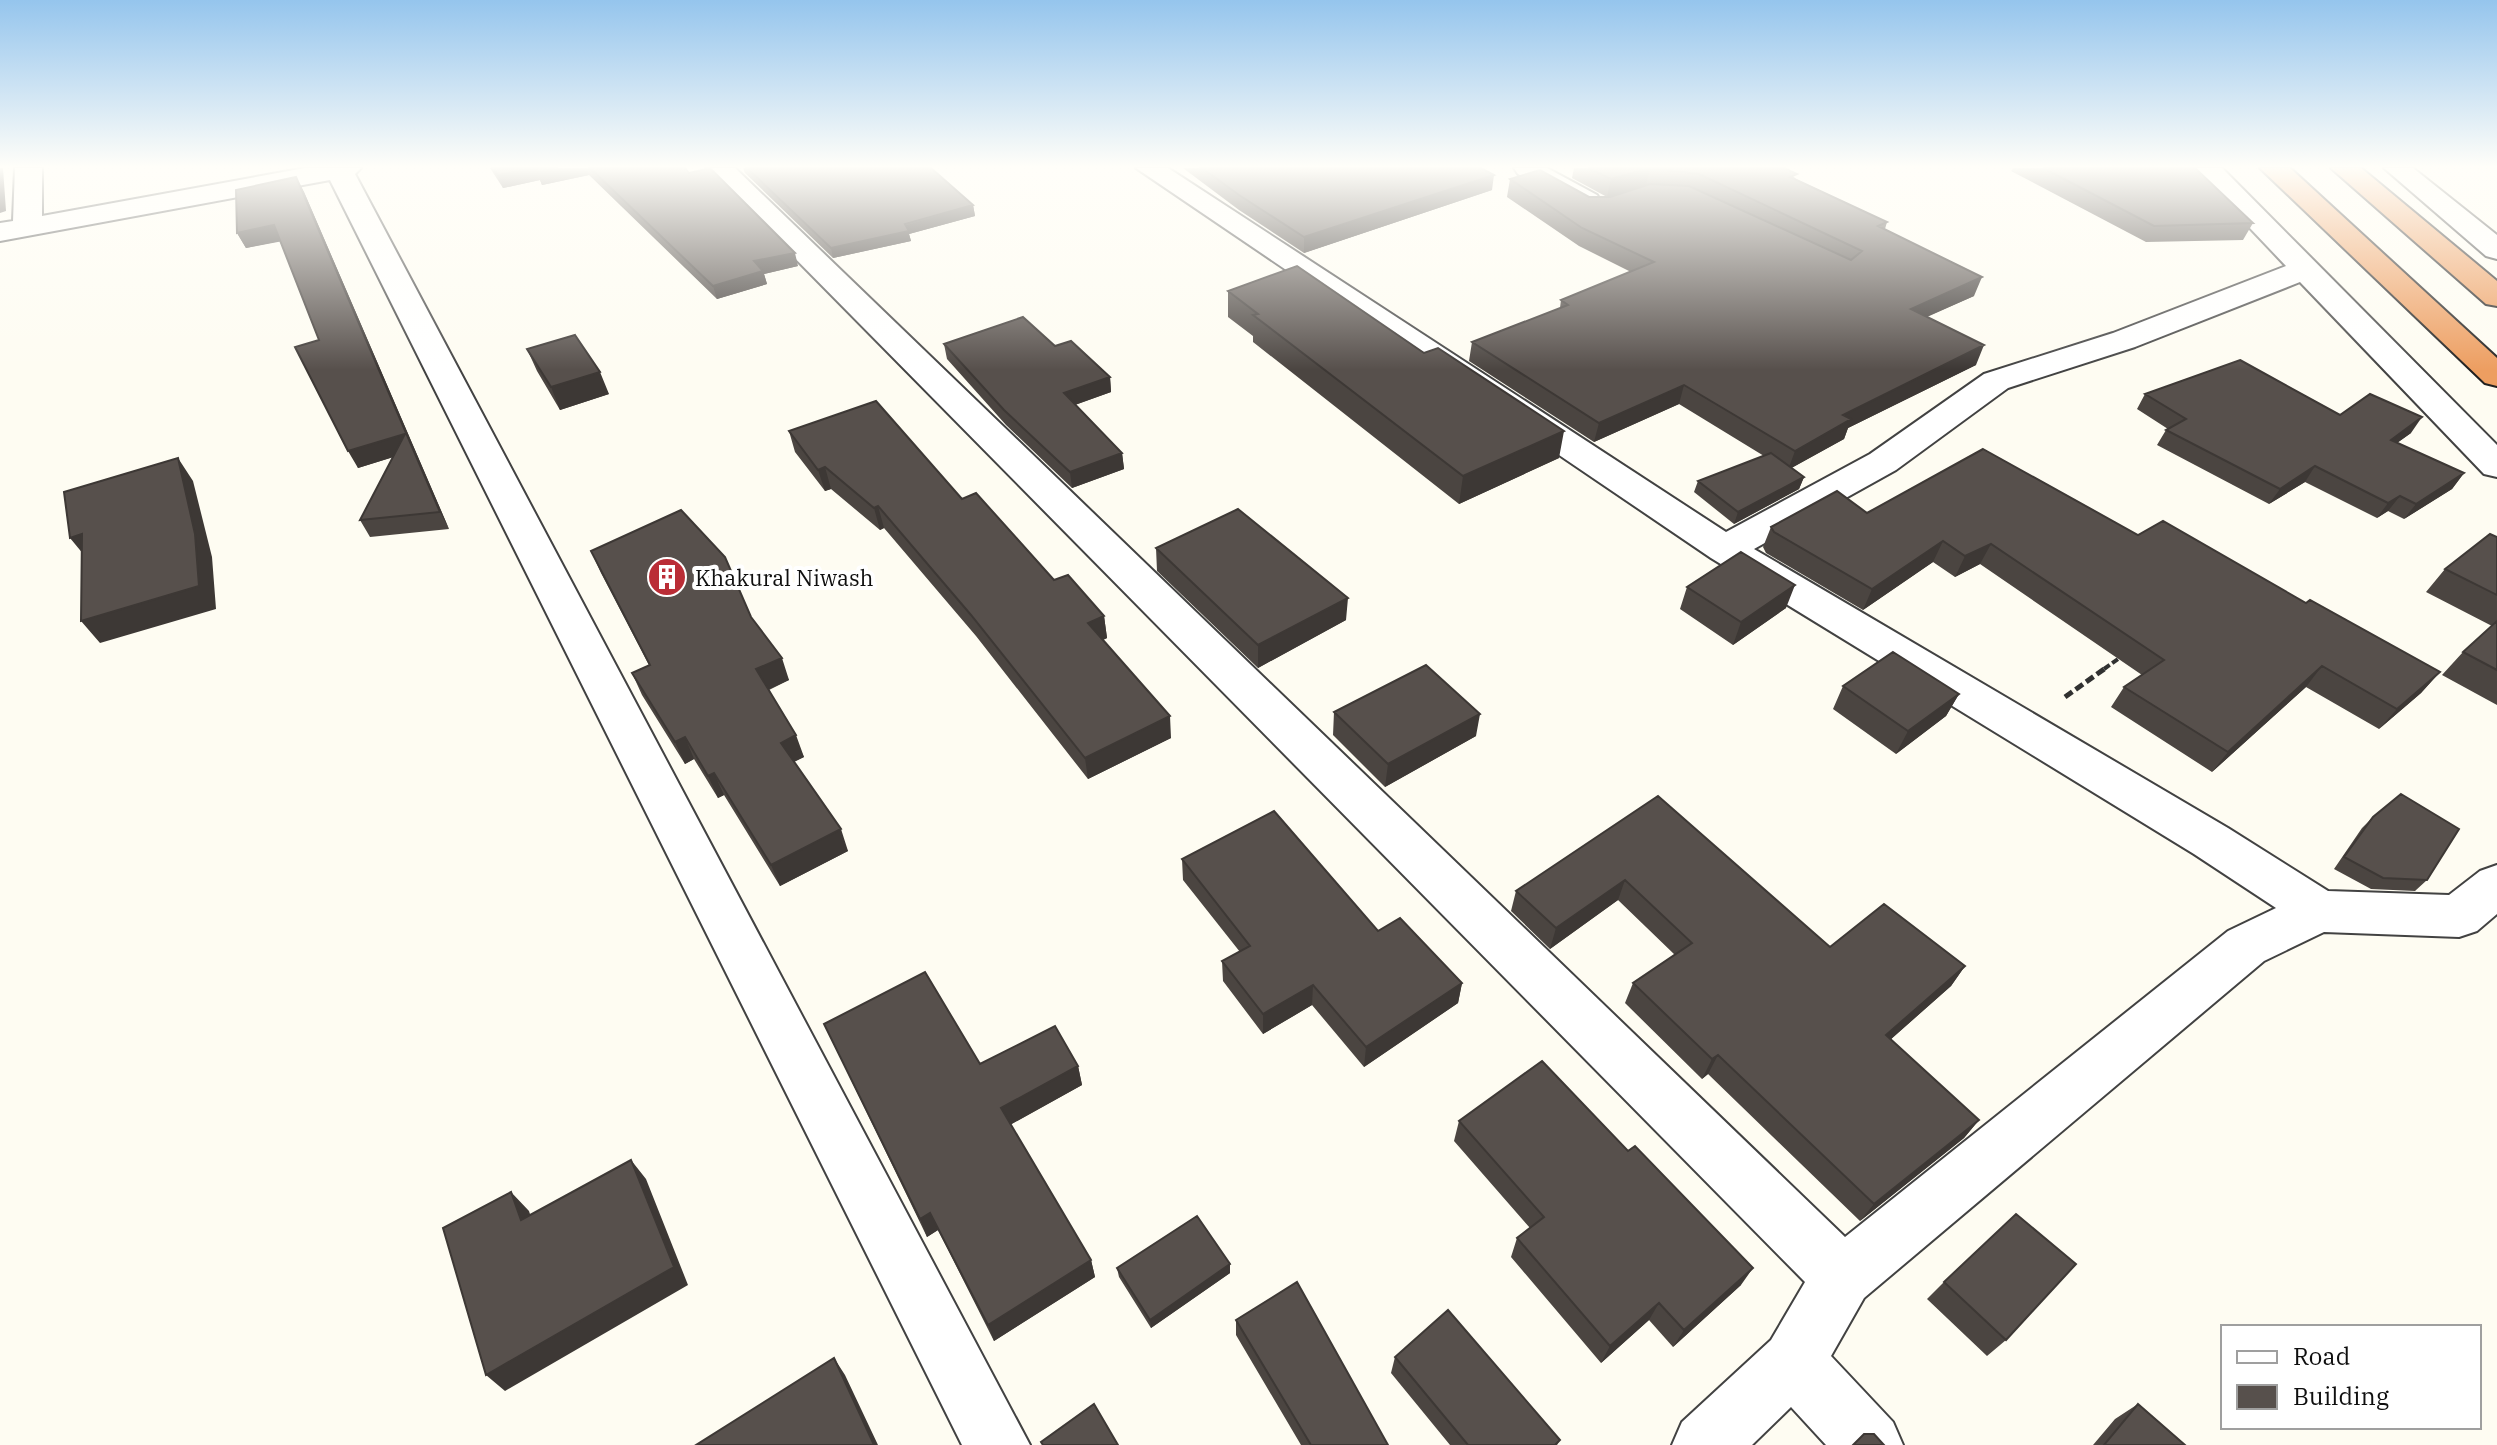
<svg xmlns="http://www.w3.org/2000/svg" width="2497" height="1445" viewBox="0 0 2497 1445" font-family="'IBM Plex Serif',serif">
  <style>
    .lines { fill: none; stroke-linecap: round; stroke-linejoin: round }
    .street-casing { stroke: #424242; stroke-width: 4 }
    .highway-casing { stroke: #202020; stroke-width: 4 }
    .path-far1 { stroke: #313131; stroke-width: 4; stroke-dasharray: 7 3; stroke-linecap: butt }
    .path { stroke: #313131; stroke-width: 5; stroke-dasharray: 9 4; stroke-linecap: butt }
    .street { fill: #fff; fill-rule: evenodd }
    .highway { fill: #ed9e61; fill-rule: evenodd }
    .wall { fill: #4b4541 }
    .shaded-wall { fill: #3d3835 }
    .building { fill: #57504c; stroke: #3d3835; stroke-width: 2 }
    .labels { text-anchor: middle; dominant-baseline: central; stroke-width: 8; stroke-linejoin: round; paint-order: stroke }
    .poi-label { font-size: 22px; fill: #0f0f0f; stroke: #fff; text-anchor: start }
  </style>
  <rect width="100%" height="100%" fill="#fefcf2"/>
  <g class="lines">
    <!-- street casing -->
    <g class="street-casing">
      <path id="street" d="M15 168H42V216L305 168H361L355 174 1030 1445H962L330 180 0 241V223L13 221Z
        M706 168H735L1845 1237 2228 931 2276 908 2194 854 1711 558 1136 168H1168L1726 532 1870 454 1984 374 2113 333 2286 266 2193 168H2222L2497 445V477L2484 474 2300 282 2135 347 2008 388 1896 470 1754 549 2228 828 2328 891 2449 895 2480 871 2497 865V914L2477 931 2459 937 2324 932 2264 961 1864 1298 1831 1356 1893 1422 1903 1445H1826L1791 1407 1752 1445H1672L1682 1422 1771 1340 1805 1282Z
        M1514 168H1547L1597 195 1601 201 1597 207H1577L1518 174Z
        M2384 168H2413L2497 235V259L2486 256Z"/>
    </g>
    <!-- highway casing -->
    <g class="highway-casing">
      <path id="highway" d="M2260 168H2290L2497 358V386L2485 383Z
        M2331 168H2361L2497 281V306L2486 304Z"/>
    </g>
    <!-- path-far1 -->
    <path class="path-far1" d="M2104 669 2121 657"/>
    <!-- path -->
    <path class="path" d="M2065 697 2107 667"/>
    <!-- street -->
    <use href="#street" class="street"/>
    <!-- highway -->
    <use href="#highway" class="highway"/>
  </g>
  <!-- wall -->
  <path class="wall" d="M490 168H685L689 173 798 266 764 274 767 284 717 299 589 175 542 185 540 180 503 188Z
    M743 168H931L973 205 975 216 909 234 911 241 833 258 745 173Z
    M1183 168H1481L1492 190 1304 253 1239 210Z
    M1574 168H1789L1786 169 1796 179 1887 222 1885 229 1974 296 1927 317 1976 365 1848 428 1844 439 1791 468 1804 477 1799 489 1734 524 1694 492 1698 481 1764 456 1679 404 1594 442 1469 361 1472 342 1560 308 1561 300 1631 272 1579 246 1507 197 1510 179 1589 197H1607L1572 178Z
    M2013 168H2195L2253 223 2243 240 2146 242 2011 171Z
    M296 177 304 192 449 529 370 537 360 520 393 457 358 468 319 340 280 241 246 248 237 233Z
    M1228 291 1559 458 1459 504 1253 342V336L1228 317Z
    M944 344 1055 346 1110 377 1111 392 1075 405 1122 453 1124 469 1072 488 1006 425 947 359Z
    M527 349 609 394 560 410 537 371Z
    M2145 394 2340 415 2411 433 2397 443 2464 473 2452 489 2404 519 2388 511 2377 518 2305 482 2269 504 2157 445 2166 430 2168 429 2137 409Z
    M789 431 962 499 1054 580 1104 616 1107 638 1103 640 1171 738 1088 779 976 636 884 528 880 530 831 489 825 491 795 452Z
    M1867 513 2138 535 2306 603 2440 672 2421 693 2379 729 2306 687 2212 772 2111 707 2124 687 2142 675 1980 564 1955 577 1933 562 1863 610 1766 553 1763 547 1771 527Z
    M2497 537V705L2442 675 2463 652 2492 626 2426 592 2445 569Z
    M1156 548 1346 620 1258 668 1157 571Z
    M591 551 751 617 789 680 769 690 804 757 794 762 848 851 780 886 724 795 718 798 694 759 685 764 642 695 632 673 649 665 601 573Z
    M1687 587 1786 608 1733 645 1680 609Z
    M1843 686 1959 694 1946 716 1896 754 1833 709Z
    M1334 712 1476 736 1385 787 1333 735Z
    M1658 796 1830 947 1965 966 1951 986 1890 1040 1979 1120 1964 1138 1860 1221 1708 1074 1702 1079 1625 1003 1633 983 1675 955 1618 900 1550 949 1511 911 1516 891Z
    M2373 817 2427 880 2415 891 2371 889 2334 869 2362 828Z
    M1182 859 1378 931 1462 983 1458 1003 1364 1067 1312 1005 1263 1034 1223 981 1222 961 1240 952 1183 880Z
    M824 1024 980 1064 1078 1066 1082 1085 1010 1125 1091 1260 1095 1277 994 1341 938 1230 927 1237Z
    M1459 1121 1741 1285 1673 1347 1649 1320 1601 1363 1511 1257 1517 1238 1530 1228 1454 1141Z
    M1230 1264V1273L1151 1328 1119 1277 1117 1268Z
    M1944 1282 2006 1340 1987 1356 1927 1299Z
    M1236 1320 1388 1445H1301L1236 1335Z
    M1395 1357 1560 1440 1557 1445H1450L1391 1373Z
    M2138 1404 2185 1445H2093L2115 1419Z"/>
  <!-- shaded-wall -->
  <path class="shaded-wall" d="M0 168H3L6 211 0 213Z
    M535 168 540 180 503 188 498 175Z
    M558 168H586L589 175 542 185 537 172Z
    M1650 168 1646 186 1607 197 1611 179Z
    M1494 175 1492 190 1304 253V237Z
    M296 177 304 192 449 529 440 512 413 451 358 468 348 451Z
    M973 205 975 216 909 234 911 241 833 258 831 248Z
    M274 225 283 241 246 248 237 233Z
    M795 253 798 266 764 274 767 284 717 299 713 286 754 261Z
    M1982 277 1974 296 1903 327 1911 309Z
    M1984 345 1976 365 1848 428 1844 439 1788 470 1795 451 1843 415Z
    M600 372 609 394 560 410 551 387Z
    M1110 377 1111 392 1066 408 1064 393Z
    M1684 385 1679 404 1594 442 1599 423Z
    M2422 417 2411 433 2380 455 2391 440Z
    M1564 431 1559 458 1459 504 1463 476Z
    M1122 453 1124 469 1072 488 1070 472Z
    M178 458 193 481 212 557 216 609 100 643 81 621Z
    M2315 466 2305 482 2269 504 2280 489Z
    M825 467 831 489 825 491 818 470Z
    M2464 473 2452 489 2404 519 2416 504Z
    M1804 477 1799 489 1734 524 1738 512Z
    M2400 496 2388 511 2377 518 2388 503Z
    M878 506 884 528 880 530 874 508Z
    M82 534 89 561 70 538Z
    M1943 541 1933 562 1863 610 1872 589Z
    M1991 544 1980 564 1955 577 1965 556Z
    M1795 585 1786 608 1733 645 1741 622Z
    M1348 598 1346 620 1258 668V645Z
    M1104 616 1107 638 1091 645 1088 623Z
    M782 658 789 680 765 691 756 669Z
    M2322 666 2306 687 2212 772 2228 752Z
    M2440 672 2421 693 2379 729 2397 709Z
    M1959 694 1946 716 1896 754 1908 731Z
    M1480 714 1476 736 1385 787 1388 764Z
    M1170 716 1171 738 1088 779 1085 758Z
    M796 735 804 757 789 764 781 743Z
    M685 737 694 759 685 764 675 742Z
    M714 773 724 795 718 798 708 776Z
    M841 829 848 851 780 886 771 865Z
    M1625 880 1618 900 1550 949 1556 928Z
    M1965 966 1951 986 1873 1055 1886 1035Z
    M1462 983 1458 1003 1364 1067 1366 1047Z
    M1313 985 1312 1005 1263 1034V1014Z
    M1718 1055 1708 1074 1702 1079 1712 1059Z
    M1078 1066 1082 1085 1006 1127 1001 1108Z
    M1979 1120 1964 1138 1860 1221 1874 1204Z
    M631 1160 646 1179 688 1285 505 1391 486 1375Z
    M511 1192 529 1211 538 1239 521 1220Z
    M930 1213 938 1230 927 1237 920 1219Z
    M1091 1260 1095 1277 994 1341 988 1325Z
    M1230 1264V1273L1151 1328 1150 1320Z
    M1753 1268 1741 1285 1673 1347 1684 1330Z
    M1659 1303 1649 1320 1601 1363 1610 1346Z
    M834 1358 845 1375 878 1445H874Z"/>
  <!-- building -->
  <path class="building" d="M493 168H535L498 175Z
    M535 168H558L537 172Z
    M590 168H685L689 173 710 168 795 253 754 261 763 271 713 286Z
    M747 168H931L973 205 905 224 909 231 831 248Z
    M1202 168H1481L1494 175 1304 237 1239 195Z
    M1588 168H1784L1797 174 1790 177 1887 222 1878 226 1982 277 1911 309 1984 345 1843 415 1851 419 1795 451 1684 385 1599 423 1472 342 1568 305 1561 300 1654 262 1582 228 1510 179 1540 170 1589 197H1610L1650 184 1689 186 1851 260 1862 251 1699 174 1650 168 1611 179Z
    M2043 168H2195L2253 223 2154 226Z
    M296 177 440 512 360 520 405 434 348 451 295 347 319 340 274 225 237 233 236 190Z
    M1297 266 1424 353 1438 348 1564 431 1463 476 1253 315 1258 314 1228 291Z
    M1023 317 1055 346 1071 341 1110 377 1064 393 1122 453 1070 472 1004 410 944 344Z
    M575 335 600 372 551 387 527 349Z
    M2240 360 2340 415 2370 394 2422 417 2391 440 2464 473 2416 504 2400 496 2388 503 2315 466 2280 489 2166 430 2186 419 2145 394Z
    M876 401 962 499 976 493 1054 580 1068 575 1104 616 1088 623 1170 716 1085 758 971 615 878 506 874 508 825 467 818 470 789 431Z
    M1983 449 2138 535 2163 521 2306 603 2310 600 2440 672 2397 709 2322 666 2228 752 2124 687 2164 660 1991 544 1965 556 1943 541 1872 589 1774 532 1771 527 1837 491 1867 513Z
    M1771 453 1804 477 1738 512 1698 481Z
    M178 458 195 534 199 586 81 621 82 534 70 538 64 492Z
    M1238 509 1348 598 1258 645 1156 548Z
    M681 510 725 557 751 617 782 658 756 669 796 735 781 743 841 829 771 865 714 773 708 776 685 737 675 742 632 673 650 665 591 551Z
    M2490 534 2497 537V595L2445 569Z
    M1741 552 1795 585 1741 622 1687 587Z
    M2497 621V670L2463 652Z
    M1893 652 1959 694 1908 731 1843 686Z
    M1426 665 1480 714 1388 764 1334 712Z
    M2401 794 2459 829 2427 880 2383 878 2344 857 2373 817Z
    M1658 796 1830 947 1884 904 1965 966 1886 1035 1979 1120 1874 1204 1718 1055 1712 1059 1633 983 1692 943 1625 880 1556 928 1516 891Z
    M1274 811 1378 931 1400 918 1462 983 1366 1047 1313 985 1263 1014 1222 961 1250 946 1182 859Z
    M925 972 980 1064 1055 1026 1078 1066 1001 1108 1091 1260 988 1325 930 1213 920 1219 824 1024Z
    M1542 1061 1628 1151 1635 1146 1753 1268 1684 1330 1659 1303 1610 1346 1517 1238 1544 1217 1459 1121Z
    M631 1160 674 1267 486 1375 443 1228 511 1192 521 1220Z
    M2016 1214 2076 1264 2006 1340 1944 1282Z
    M1197 1216 1230 1264 1150 1320 1117 1268Z
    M1297 1282 1388 1445H1311L1236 1320Z
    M1448 1310 1560 1440 1555 1445H1468L1395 1357Z
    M834 1358 874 1445H696Z
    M1094 1404 1118 1445H1043L1041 1442Z
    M2138 1404 2185 1445H2104Z
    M1864 1434H1874L1884 1445H1853Z"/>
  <!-- sky -->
  <linearGradient id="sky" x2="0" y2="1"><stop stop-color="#95c5ed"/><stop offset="0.45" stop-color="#fffef9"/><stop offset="1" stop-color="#fffef9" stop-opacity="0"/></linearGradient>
  <rect width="2497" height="370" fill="url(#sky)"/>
  <!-- icons -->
  <defs>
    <g id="building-disc" transform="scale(2)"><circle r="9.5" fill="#ba2d36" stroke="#fff"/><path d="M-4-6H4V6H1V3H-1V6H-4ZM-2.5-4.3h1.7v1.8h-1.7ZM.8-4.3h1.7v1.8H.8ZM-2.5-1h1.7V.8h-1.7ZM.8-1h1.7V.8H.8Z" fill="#fff"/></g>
  </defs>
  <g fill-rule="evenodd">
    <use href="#building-disc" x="667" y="577"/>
  </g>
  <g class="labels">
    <!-- poi labels -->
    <g class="poi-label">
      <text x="695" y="577">Khakural Niwash</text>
    </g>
  </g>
  <!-- legend -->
  <rect x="2221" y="1325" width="260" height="104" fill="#ffffff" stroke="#9f9f9f" stroke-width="2"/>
  <rect x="2237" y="1351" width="40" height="12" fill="#ffffff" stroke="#9f9f9f" stroke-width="2"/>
  <text x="2293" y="1365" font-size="24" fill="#0f0f0f">Road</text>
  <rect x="2237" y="1385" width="40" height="24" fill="#57504c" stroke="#9f9f9f" stroke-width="2"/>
  <text x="2293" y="1405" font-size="24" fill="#0f0f0f">Building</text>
</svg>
